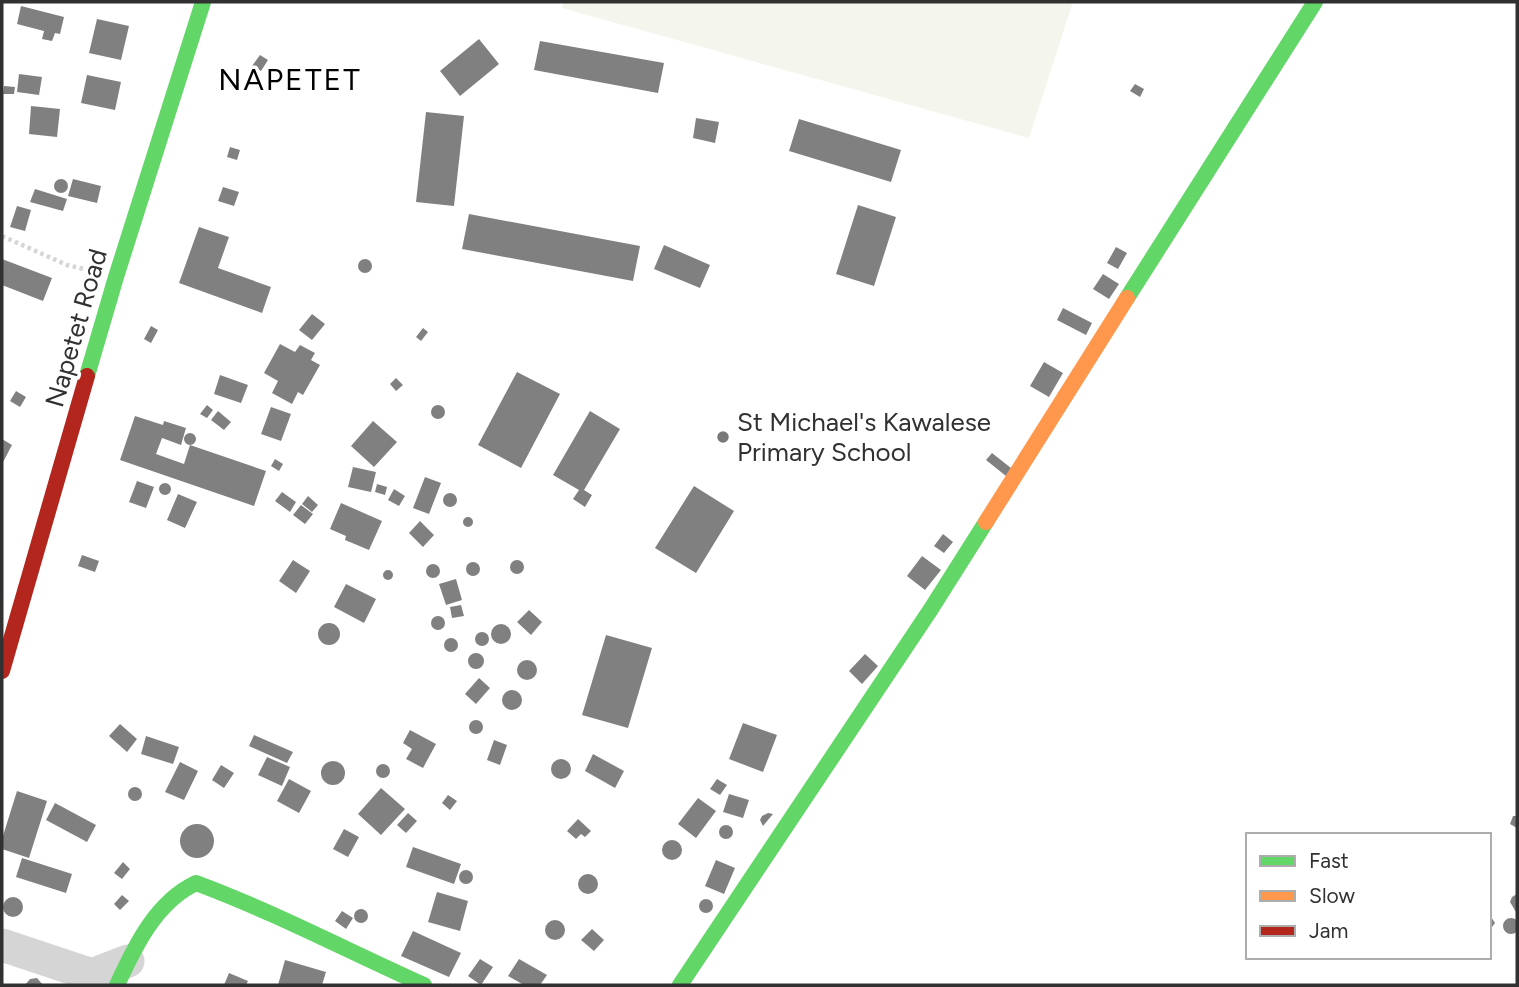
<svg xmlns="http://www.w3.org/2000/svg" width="1519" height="987" viewBox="0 0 1519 987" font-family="Figtree,sans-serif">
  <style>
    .green { fill: #f4f6ed }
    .building { fill: #808080 }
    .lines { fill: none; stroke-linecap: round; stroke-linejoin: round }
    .path { stroke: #d5d5d5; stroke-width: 4.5; stroke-dasharray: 3.5 3.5; stroke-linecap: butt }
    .street { stroke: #d5d5d5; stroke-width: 33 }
    .fast { stroke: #63d668; stroke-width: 16 }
    .slow { stroke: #ff974d; stroke-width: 16 }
    .jam { stroke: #b3261e; stroke-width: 16 }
    .poi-dot { fill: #797979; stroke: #fff; stroke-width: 2.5 }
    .labels { text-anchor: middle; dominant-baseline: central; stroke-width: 7; stroke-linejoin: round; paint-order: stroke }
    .street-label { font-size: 26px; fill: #313131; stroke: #fff }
    .poi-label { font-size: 26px; fill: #313131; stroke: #fff; text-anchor: start }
    .quarter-label { font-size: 30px; letter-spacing: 2px; fill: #000; stroke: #fff }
  </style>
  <rect width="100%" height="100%" fill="#fff"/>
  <!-- green -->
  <path class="green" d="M564 2H1073L1029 138 562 8Z"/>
  <!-- building -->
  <path class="building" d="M21 6 64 17 60 34 55 33 52 41 42 39 44 31 17 24Z
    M97 19 129 26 121 60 89 53Z
    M479 39 499 64 460 96 440 71Z
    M540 41 664 63 658 93 534 70Z
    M260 55 268 60 261 71 252 66Z
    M19 74 42 77 39 95 17 92Z
    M87 75 121 82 115 110 81 103Z
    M1135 84 1144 89 1140 97 1130 91Z
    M4 86 15 87 14 94H3Z
    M31 106 60 109 57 137 29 134Z
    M426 112 464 116 454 206 416 202Z
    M696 118 719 122 715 143 693 138Z
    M799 119 901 150 891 182 789 151Z
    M230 147 240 150 237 160 227 157Z
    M54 186a7 7 0 1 1 14 0a7 7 0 1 1-14 0Z
    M73 179 101 186 97 203 68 196Z
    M223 187 239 192 234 206 218 201Z
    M35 189 67 199 63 211 30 202Z
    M858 205 896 217 874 286 836 274Z
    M17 206 31 210 25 231 10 227Z
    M469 214 640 246 633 281 462 249Z
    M199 227 229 237 218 268 271 287 262 313 179 283Z
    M664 245 710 265 700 288 654 269Z
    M1116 247 1127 253 1118 269 1107 263Z
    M358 266a7 7 0 1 1 14 0a7 7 0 1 1-14 0Z
    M2 259 52 278 43 301 2 285Z
    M1103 274 1119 284 1109 299 1093 289Z
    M1063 308 1092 323 1086 335 1057 320Z
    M312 314 325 324 312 340 299 330Z
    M151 326 158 330 151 343 144 339Z
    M423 328 428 332 421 341 416 337Z
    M280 344 295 352 300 345 315 353 311 360 320 365 303 395 298 392 292 404 272 393 278 381 264 373Z
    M1044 362 1063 373 1049 397 1030 386Z
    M517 372 560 394 521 468 478 445Z
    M220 375 248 385 241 403 214 394Z
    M396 378 403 385 396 391 390 384Z
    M16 391 26 397 20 407 10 401Z
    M431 412a7 7 0 1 1 14 0a7 7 0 1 1-14 0Z
    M207 405 213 410 207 418 200 414Z
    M271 407 291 414 281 441 261 434Z
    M218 411 231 422 224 430 211 420Z
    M590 411 620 429 584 490 592 495 585 507 573 499 579 490 553 475Z
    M135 416 163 425 164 421 186 428 181 445 162 438 156 454 184 464 190 445 266 471 254 506 120 460Z
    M373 421 397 442 374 467 351 446Z
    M184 439a6 6 0 1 1 12 0a6 6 0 1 1-12 0Z
    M2 439 12 445 2 464Z
    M992 453 1011 468 1006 476 986 460Z
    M275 459 283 464 279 471 271 466Z
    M353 467 376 472 371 492 348 487Z
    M425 477 441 483 429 514 413 508Z
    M137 481 154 487 146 508 129 502Z
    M159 489a6 6 0 1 1 12 0a6 6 0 1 1-12 0Z
    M377 484 387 487 385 495 375 492Z
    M694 486 734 511 696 573 655 548Z
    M394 489 405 496 399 506 388 500Z
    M282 492 296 502 290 512 275 501Z
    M443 500a7 7 0 1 1 14 0a7 7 0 1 1-14 0Z
    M178 494 197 502 185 528 167 520Z
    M308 496 318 505 312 512 302 504Z
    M341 503 382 521 369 550 345 540 346 536 330 529Z
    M301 505 313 514 305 524 293 515Z
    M463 522a5 5 0 1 1 10 0a5 5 0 1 1-10 0Z
    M420 521 434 535 423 547 409 533Z
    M943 534 953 542 944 553 934 546Z
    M82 555 99 561 95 572 78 566Z
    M922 556 941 570 925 590 907 576Z
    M510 567a7 7 0 1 1 14 0a7 7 0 1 1-14 0Z
    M293 560 310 571 296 593 279 581Z
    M466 569a7 7 0 1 1 14 0a7 7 0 1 1-14 0Z
    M426 571a7 7 0 1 1 14 0a7 7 0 1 1-14 0Z
    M383 575a5 5 0 1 1 10 0a5 5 0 1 1-10 0Z
    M456 579 462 600 446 605 439 584Z
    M346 584 376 599 364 623 334 607Z
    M461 605 464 616 452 618 450 607Z
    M529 610 542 622 531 635 517 622Z
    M431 623a7 7 0 1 1 14 0a7 7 0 1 1-14 0Z
    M318 634a11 11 0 1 1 22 0a11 11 0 1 1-22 0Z
    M491 634a10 10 0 1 1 20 0a10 10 0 1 1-20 0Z
    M475 639a7 7 0 1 1 14 0a7 7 0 1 1-14 0Z
    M606 635 652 648 628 728 582 715Z
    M444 645a7 7 0 1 1 14 0a7 7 0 1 1-14 0Z
    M468 661a8 8 0 1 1 16 0a8 8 0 1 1-16 0Z
    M865 654 878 666 862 684 849 671Z
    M517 670a10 10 0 1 1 20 0a10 10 0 1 1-20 0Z
    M479 678 490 688 476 704 465 694Z
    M502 700a10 10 0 1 1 20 0a10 10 0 1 1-20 0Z
    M469 727a7 7 0 1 1 14 0a7 7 0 1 1-14 0Z
    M743 723 777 735 763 772 729 759Z
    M120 724 137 739 127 752 109 736Z
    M410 730 436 744 423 768 406 759 412 749 403 743Z
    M254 735 293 752 287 763 249 746Z
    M146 736 179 747 173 764 141 754Z
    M494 740 507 745 500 765 487 760Z
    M593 754 624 771 615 788 585 771Z
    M267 757 290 767 282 786 258 775Z
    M551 769a10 10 0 1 1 20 0a10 10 0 1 1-20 0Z
    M321 773a12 12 0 1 1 24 0a12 12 0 1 1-24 0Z
    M180 762 198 771 184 800 165 792Z
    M376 771a7 7 0 1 1 14 0a7 7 0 1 1-14 0Z
    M221 765 234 773 224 788 212 780Z
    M289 779 311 791 299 813 277 801Z
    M717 779 727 785 720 795 710 789Z
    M128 794a7 7 0 1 1 14 0a7 7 0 1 1-14 0Z
    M381 788 405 809 381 835 358 814Z
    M17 791 47 801 29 858 2 849V839Z
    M729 794 749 800 743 818 723 812Z
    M448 795 457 801 450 810 442 803Z
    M698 798 716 811 696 838 678 824Z
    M55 803 96 825 87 842 46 820Z
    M408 813 417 821 406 833 397 825Z
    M768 813 773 814 763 826 760 820 762 816Z
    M1513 816H1517V828L1510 824Z
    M578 819 591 831 585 837 581 834 576 839 567 831Z
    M180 841a17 17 0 1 1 34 0a17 17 0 1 1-34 0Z
    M719 832a7 7 0 1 1 14 0a7 7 0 1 1-14 0Z
    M344 829 359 837 348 857 333 849Z
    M662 850a10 10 0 1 1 20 0a10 10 0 1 1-20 0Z
    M413 847 461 864 454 884 406 867Z
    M22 858 72 874 66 893 16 877Z
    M716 860 735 868 724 894 705 886Z
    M123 862 130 869 122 879 114 873Z
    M459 877a7 7 0 1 1 14 0a7 7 0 1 1-14 0Z
    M578 884a10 10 0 1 1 20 0a10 10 0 1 1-20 0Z
    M437 892 468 901 460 931 428 922Z
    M1517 894V912H1516L1510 902 1512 897Z
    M122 895 129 901 120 910 114 904Z
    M3 907a10 10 0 1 1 20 0a10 10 0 1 1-20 0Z
    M699 906a7 7 0 1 1 14 0a7 7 0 1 1-14 0Z
    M354 916a7 7 0 1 1 14 0a7 7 0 1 1-14 0Z
    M342 911 353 918 346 929 335 921Z
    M1489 914 1495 923 1489 931Z
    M1503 926a8 8 0 1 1 16 0a8 8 0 1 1-16 0Z
    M545 930a10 10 0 1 1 20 0a10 10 0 1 1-20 0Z
    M592 929 604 940 594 951 581 940Z
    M413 931 461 953 449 977 401 956Z
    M480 959 493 967 481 985 468 976Z
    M519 959 547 975 540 985H524L508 976Z
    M285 960 326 972 322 985H278Z
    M229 973 248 981 246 985H224Z
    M37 978 43 985H25L30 979Z"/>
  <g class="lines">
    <!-- path -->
    <path class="path" d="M2 236 67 265 84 269"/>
    <!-- street -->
    <path class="street" d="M2 945 92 975 128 961"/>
    <!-- fast -->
    <path class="fast" d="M1127 298 1315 2
      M87 376 116 277 203 2
      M117 985C135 946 156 902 196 883 274 912 348 951 424 985
      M680 985 931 609 986 522"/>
    <!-- slow -->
    <path class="slow" d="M986 522 1127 298"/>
    <!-- jam -->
    <path class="jam" d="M2 671 87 376"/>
  </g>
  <!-- markers -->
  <circle class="poi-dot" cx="723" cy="437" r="7"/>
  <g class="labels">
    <!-- street labels -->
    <g class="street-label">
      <text transform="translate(76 328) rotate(-74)">Napetet Road</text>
    </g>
    <!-- poi labels -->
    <g class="poi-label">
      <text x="737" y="422">St Michael's Kawalese<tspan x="737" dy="30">Primary School</tspan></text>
    </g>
    <!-- quarter labels -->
    <g class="quarter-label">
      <text x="290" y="79">NAPETET</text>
    </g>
  </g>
  <!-- border -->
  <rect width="1519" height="987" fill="none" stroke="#313131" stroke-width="7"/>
  <!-- legend -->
  <rect x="1246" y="833" width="245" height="126" fill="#ffffff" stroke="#adadad" stroke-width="2"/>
  <rect x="1260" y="856" width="35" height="10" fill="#63d668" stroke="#adadad" stroke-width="2"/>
  <text x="1309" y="868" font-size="21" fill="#313131">Fast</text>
  <rect x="1260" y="891" width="35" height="10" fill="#ff974d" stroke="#adadad" stroke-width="2"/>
  <text x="1309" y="903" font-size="21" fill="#313131">Slow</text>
  <rect x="1260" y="926" width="35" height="10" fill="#b3261e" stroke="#adadad" stroke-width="2"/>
  <text x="1309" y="938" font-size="21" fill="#313131">Jam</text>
</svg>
